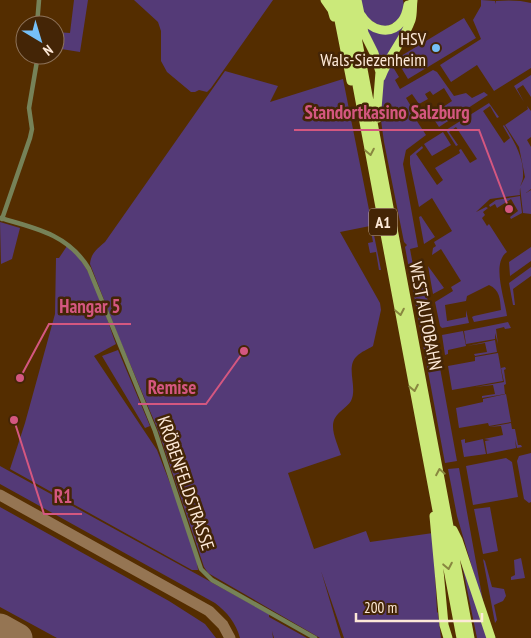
<svg xmlns="http://www.w3.org/2000/svg" width="531" height="638" viewBox="0 0 531 638" font-family="'PT Sans Narrow',sans-serif">
  <style>
    .green { fill: #543a77 }
    .lines { fill: none; stroke-linecap: round; stroke-linejoin: round }
    .taxiway { stroke: #957553; stroke-width: 11 }
    .runway { stroke: #957553; stroke-width: 29 }
    .street { stroke: #768258; stroke-width: 4.5 }
    .highway { stroke: #cbe97a; stroke-width: 9 }
    .oneway { stroke: #888740 }
    .poi-dot { fill: #76c0f7; stroke: #442506; stroke-width: 2 }
    .labels { text-anchor: middle; dominant-baseline: central; stroke-width: 5; stroke-linejoin: round; paint-order: stroke }
    .shield { fill: #442506; stroke: #c6ae99; stroke-width: 1 }
    .shield-label { font-size: 16px; font-weight: bold; fill: #fde9d8 }
    .poi-label { font-size: 18px; fill: #fde9d8; stroke: #442506; text-anchor: end }
    .street-label { font-size: 18px; fill: #fde9d8; stroke: #442506 }
    .leader { fill: none; stroke: #d45780; stroke-width: 2 }
    .callout-dot { fill: #d45780; stroke: #442506; stroke-width: 2 }
    .callout-label { font-size: 19px; text-anchor: middle; font-weight: bold; fill: #d45780; stroke: #442506; stroke-width: 5; stroke-linejoin: round; paint-order: stroke }
  </style>
  <rect width="100%" height="100%" fill="#542d00"/>
  <!-- green -->
  <path class="green" d="M74 0H88L80 52 55 48V32L70 33Z
    M134 0H273L211 88 207 92 199 90 195 92H191L167 72 161 61V31L158 22Z
    M360 0H403C407 17 397 22 383 28L365 17Z
    M481 0 495 1 496 4V1C507 0 521 0 531 3V68L494 91 477 65 451 82 440 65 481 39 473 20 481 6Z
    M410 17 381 69 364 23 381 32Z
    M464 18 476 38 408 79 396 59Z
    M390 62 399 77 395 80 400 89 433 70 437 72 454 96 466 93 472 98 484 92 488 95 439 127 431 115 452 101 444 88 433 95 430 91 425 94 428 99 419 104 412 94 406 98 415 113 413 115 426 135 406 150 403 164 418 247 410 249 413 265 421 264 457 461 445 463 405 247 407 245 404 242 384 142 380 113V95L384 75Z
    M225 71 278 86 270 102 343 79 381 270H379L376 252 370 253 368 243 373 242 370 226 340 232 380 303 381 310 373 346C368 349 361 352 357 356 345 367 358 387 351 401 347 407 339 411 335 418 329 428 338 445 341 455L288 473 314 549 366 531 370 542 433 533 437 612 438 613 441 638H344L321 571 341 638H320L208 573 204 567 158 430 119 338 90 264C91 253 97 249 105 242Z
    M531 75V97L523 85 517 89 524 102 514 86Z
    M489 103 499 117 497 118 490 106 483 111 504 143 510 138 503 126 504 125C514 141 524 157 523 176 523 183 519 184 520 195L490 199 476 212 486 207 488 208 483 212 485 215 482 218 487 226 489 224 507 252C491 263 505 299 507 316L474 322 472 317 474 316 501 310C500 299 500 290 489 285L467 296 466 301 445 305 447 321 466 317V310L469 323 442 328 440 326 435 302 453 291 451 287 461 281 441 249 432 255 433 248 436 246 434 242 452 231 432 198 419 207 410 164V156L422 146 423 148 416 154 437 185 443 180 435 168 460 153 459 150 461 149 470 163 477 159 456 127 449 132 458 145 456 146 446 130Z
    M527 106 531 111V137L527 140 531 147V189L526 193 531 190V214L523 213 520 187 525 177 519 147 505 125 528 109Z
    M443 132 451 145 432 156 424 144Z
    M520 196 522 213 511 219 510 217 518 211 511 199 497 208 495 204 490 207 489 205 496 200Z
    M421 216 435 237 424 244 419 217Z
    M0 222 20 228 12 259 1 264Z
    M67 246C94 267 104 312 116 344L94 356 157 450 177 501 197 562 198 570H192L10 469 25 423 55 314 56 258H59Z
    M531 247V261L510 276 509 262Z
    M428 266 444 288 433 294Z
    M531 267V276L513 289 515 305H513L509 283Z
    M508 322 511 328 505 329 504 327 496 329 498 344 495 333V339L466 344 464 331Z
    M463 331 466 346 448 350V354L445 355 442 335Z
    M495 340 497 352 475 356 474 354 487 352 485 343 467 346Z
    M118 350 150 426 145 428 102 356Z
    M498 353 503 381 452 390 448 366 475 361V357Z
    M505 367 506 369 504 370 506 384 504 385 505 394 482 398V396L495 394 493 385 475 387 504 382 501 368Z
    M506 394 511 422 489 426 488 423 459 428 456 408 483 402V399Z
    M511 423 512 429H515L518 445H521L522 447 517 448 515 439 516 448 487 454 485 441 490 440 484 439 503 435 501 426 489 427Z
    M465 439V443L483 439 486 454 464 457 461 440Z
    M531 453V502L529 503 524 499 517 461 519 456Z
    M506 458 512 462 518 497 473 505 466 466Z
    M0 466 269 614V617L307 638H274L272 631 273 638H240C236 623 227 612 215 603L0 484Z
    M459 468 485 612 457 516 448 469Z
    M0 507 169 601 205 624 216 638H57L0 607Z
    M490 507 498 551 483 554 474 509Z
    M460 555 488 638H477Z
    M521 558 525 578 511 580V577L515 575 514 560Z
    M483 559 485 561 492 587 504 589 506 596 503 601 494 605 497 620 495 623Z"/>
  <g class="lines">
    <!-- taxiway -->
    <path class="taxiway" d="M0 495 209 611 223 625 230 638"/>
    <!-- runway -->
    <path class="runway" d="M0 628 18 638"/>
    <!-- street -->
    <path class="street" d="M37 25 39 0
      M0 218C36 228 69 235 89 269L155 431 201 569 212 580 315 638
      M2 219 30 138 32 129 29 108 38 55"/>
    <!-- highway -->
    <path class="highway" d="M325 0 332 10 334 17
      M335 0 351 81
      M341 0 461 638
      M350 0 470 638
      M357 0 364 33 374 53 380 72 377 109 378 118
      M361 15C370 30 390 37 402 21 406 16 407 11 408 5
      M381 77C388 57 404 40 411 20 413 13 412 7 413 0
      M434 516 444 625 448 638
      M453 530 458 540 491 638"/>
  </g>
  <!-- one-way arrows -->
  <defs><path id="oneway-chevron" d="M-2-3.5L2.5 0L-2 3.5" fill="none" stroke-width="1.6" stroke-linecap="round" stroke-linejoin="round" transform="scale(1.25)"/></defs>
  <g class="oneway">
    <use href="#oneway-chevron" transform="translate(370 152) rotate(79)"/>
    <use href="#oneway-chevron" transform="translate(400 312) rotate(79)"/>
    <use href="#oneway-chevron" transform="translate(414 388) rotate(79)"/>
    <use href="#oneway-chevron" transform="translate(440 472) rotate(-100)"/>
    <use href="#oneway-chevron" transform="translate(448 566) rotate(79)"/>
  </g>
  <!-- markers -->
  <circle class="poi-dot" cx="436" cy="48" r="5"/>
  <g class="labels">
    <!-- shield labels -->
    <rect class="shield" x="369" y="208.5" width="28" height="27" rx="4"/>
    <g class="shield-label">
      <text x="383" y="222">A1</text>
    </g>
    <!-- poi labels -->
    <g class="poi-label">
      <text x="426" y="38">HSV<tspan x="426" dy="21">Wals-Siezenheim</tspan></text>
    </g>
    <!-- street labels -->
    <g class="street-label">
      <text transform="translate(426 316) rotate(79)">WEST AUTOBAHN</text>
      <text transform="translate(186 483) rotate(71)">KRÖBENFELDSTRASSE</text>
    </g>
  </g>
  <!-- callouts -->
  <path class="leader" d="M509 209L479 130H294M20 378L49 324H131M244 351L206 404H138M14 420L44 514H82"/>
  <g class="callout-dot">
    <circle cx="509" cy="209" r="5"/>
    <circle cx="20" cy="378" r="5"/>
    <circle cx="244" cy="351" r="5"/>
    <circle cx="14" cy="420" r="5"/>
  </g>
  <g class="callout-label">
    <text x="387" y="119">Standortkasino Salzburg</text>
    <text x="90" y="313">Hangar 5</text>
    <text x="172" y="394">Remise</text>
    <text x="63" y="503">R1</text>
  </g>
  <!-- north arrow -->
  <g transform="translate(40 40) rotate(142)"><circle r="24" fill="#442506" stroke="#8e735a"/>
  <path d="M0-4L9 19L0 12L-9 19Z" fill="#76c0f7"/>
  <text y="-8" font-size="14" font-weight="bold" text-anchor="middle" fill="#fde9d8">N</text>
  </g>
  <!-- scale -->
  <path d="M356 613v8h126v-8" fill="none" stroke="#fde9d8" stroke-width="2.5"/>
  <text x="364" y="613" font-size="15" fill="#fde9d8" stroke="#442506" stroke-width="4" paint-order="stroke">200 m</text>
</svg>
